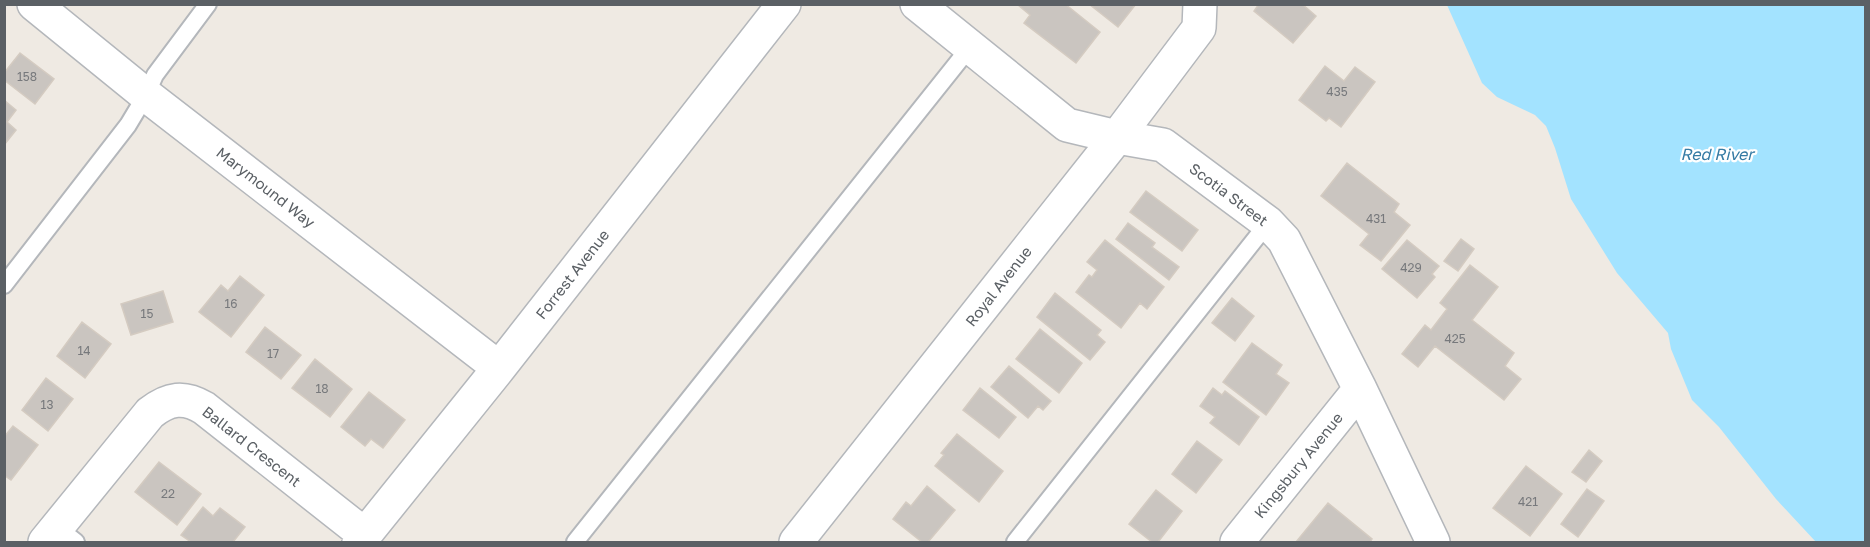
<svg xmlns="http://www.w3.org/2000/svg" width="1870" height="547" viewBox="0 0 1870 547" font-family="'Golos Text',sans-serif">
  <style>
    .water { fill: #a3e3ff }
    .building { fill: #cac5c0; stroke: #d4cbc1; stroke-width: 1.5 }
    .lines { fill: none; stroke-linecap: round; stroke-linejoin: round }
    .lane-casing { stroke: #b4b7bb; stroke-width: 20 }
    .street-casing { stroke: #b4b7bb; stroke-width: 36 }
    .lane { stroke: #fff; stroke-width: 16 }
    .street { stroke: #fff; stroke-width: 33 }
    .labels { text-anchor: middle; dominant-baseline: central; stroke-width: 4.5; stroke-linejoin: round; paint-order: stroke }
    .number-label { font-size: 12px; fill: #77797c }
    .street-label { font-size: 15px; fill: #5b6065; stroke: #fff }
    .water-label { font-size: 16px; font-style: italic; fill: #357ba4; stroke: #fff }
  </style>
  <rect width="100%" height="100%" fill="#efeae3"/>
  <!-- water -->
  <path class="water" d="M1447 5H1865V542H1816L1776 499 1719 427 1692 400 1671 349 1668 333 1617 273 1571 199 1555 148 1546 126 1535 115 1497 97 1482 83Z"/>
  <!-- building -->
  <path class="building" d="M1017 4H1065L1100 32 1076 63 1024 23 1030 15Z
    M1089 4H1136L1118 27Z
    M1259 4H1302L1316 16 1293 43 1254 11Z
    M20 53 54 79 35 104 4 80V73Z
    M1325 66 1344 81 1355 67 1375 82 1341 127 1329 118 1326 121 1299 100Z
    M4 100 16 110 7 122 16 130 4 145Z
    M1347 163 1399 204 1394 212 1410 225 1381 261 1360 245 1369 234 1321 196Z
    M1146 191 1198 230 1182 251 1130 212Z
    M1128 223 1155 243 1152 247 1179 267 1169 280 1116 239Z
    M1461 239 1474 249 1458 271 1444 261Z
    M1105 240 1164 287 1147 309 1140 303 1121 328 1076 292 1089 275 1092 277 1097 270 1087 262Z
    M1407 240 1439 266 1432 274 1435 277 1417 298 1382 269Z
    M1470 265 1498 287 1472 320 1514 353 1505 366 1521 379 1504 400 1435 346 1418 367 1402 354 1425 325 1431 330 1447 309 1440 303Z
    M240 276 264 295 231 337 199 312 221 285 228 291Z
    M163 291 173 322 131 335 121 304Z
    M1055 293 1101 330 1097 335 1105 342 1090 360 1037 317Z
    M1232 298 1254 316 1235 341 1212 323Z
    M82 322 111 344 85 378 57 356Z
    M265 327 301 355 281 379 246 352Z
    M1040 329 1082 363 1059 393 1016 359Z
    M1252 343 1282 365 1276 374 1289 383 1266 415 1223 382Z
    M315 359 352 389 330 417 292 388Z
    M1009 366 1051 401 1043 410 1038 406 1028 418 991 387Z
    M46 378 73 399 48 431 22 410Z
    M980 388 1016 417 999 438 963 410Z
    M1213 388 1222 395 1225 391 1259 417 1239 445 1210 423 1215 417 1200 406Z
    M369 392 405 420 383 448 371 439 365 446 341 427Z
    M13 426 38 445 11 480 4 475V437Z
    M957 434 1003 471 979 502 935 466 944 455 941 453Z
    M1197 441 1222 460 1196 493 1172 474Z
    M1589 450 1602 461 1586 482 1572 472Z
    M159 462 201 494 177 525 135 492Z
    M1526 466 1562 494 1530 536 1493 508Z
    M927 486 955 510 928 542H922L893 519 906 502 911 506Z
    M1587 489 1604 501 1578 537 1561 524Z
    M1156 490 1182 511 1158 542H1152L1129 524Z
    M1328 503 1372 539 1370 542H1296Z
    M203 507 213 516 220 508 245 527 233 542H191L181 535Z"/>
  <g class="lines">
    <!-- lane casing -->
    <g class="lane-casing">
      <path id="lane" d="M4 285 128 125 146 95 155 75 208 4
        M57 527 76 542
        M575 542 970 47
        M1015 542 1268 223"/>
    </g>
    <!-- street casing -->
    <g class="street-casing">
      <path id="street" d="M34 4 146 95 499 368
        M917 4 1067 125 1117 137 1163 145 1268 223 1284 240 1360 389 1433 542
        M45 542 150 413C169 398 184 396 204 408L365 535
        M359 542 499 368 784 4
        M796 542 1117 137 1199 28 1200 4
        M1237 542 1360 389"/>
    </g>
    <!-- lane -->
    <use href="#lane" class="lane"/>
    <!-- street -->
    <use href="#street" class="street"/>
  </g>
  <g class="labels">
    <!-- number labels -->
    <g class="number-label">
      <text x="27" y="76">158</text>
      <text x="1337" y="91">435</text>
      <text x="1376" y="218">431</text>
      <text x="1411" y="267">429</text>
      <text x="231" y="303">16</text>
      <text x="147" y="313">15</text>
      <text x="1455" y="338">425</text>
      <text x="84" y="350">14</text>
      <text x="273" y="353">17</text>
      <text x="322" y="388">18</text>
      <text x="47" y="404">13</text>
      <text x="168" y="493">22</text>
      <text x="1528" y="501">421</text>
    </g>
    <!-- street labels -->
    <g class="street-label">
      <text transform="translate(266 187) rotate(38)">Marymound Way</text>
      <text transform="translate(1229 194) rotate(37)">Scotia Street</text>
      <text transform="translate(572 274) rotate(-52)">Forrest Avenue</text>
      <text transform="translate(998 286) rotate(-52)">Royal Avenue</text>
      <text transform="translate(252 446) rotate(38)">Ballard Crescent</text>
      <text transform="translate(1298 465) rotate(-51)">Kingsbury Avenue</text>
    </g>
    <!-- water labels -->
    <g class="water-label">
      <text x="1717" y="154">Red River</text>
    </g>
  </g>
  <!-- border -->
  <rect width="1870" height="547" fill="none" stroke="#5b6065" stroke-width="12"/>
</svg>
